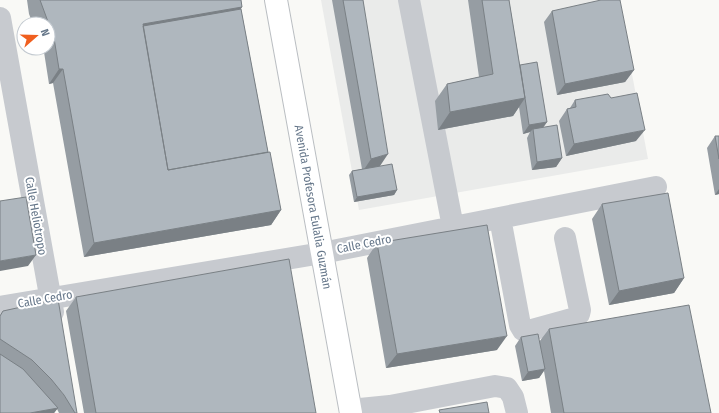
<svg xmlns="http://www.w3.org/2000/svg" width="719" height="413" viewBox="0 0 719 413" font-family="'Fira Sans Condensed',sans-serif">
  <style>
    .built { fill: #eaebea }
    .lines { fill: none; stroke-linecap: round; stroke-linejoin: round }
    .major-casing { stroke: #babec2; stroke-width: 24 }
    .minor { stroke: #c7cacf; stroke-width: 22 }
    .major { stroke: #fff; stroke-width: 22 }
    .wall { fill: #969da3 }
    .shaded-wall { fill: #7a8085 }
    .building { fill: #afb7be; stroke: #7a8085 }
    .labels { text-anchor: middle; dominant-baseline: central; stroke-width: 4; stroke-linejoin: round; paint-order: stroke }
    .street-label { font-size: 12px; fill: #66778a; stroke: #fff }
  </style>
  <rect width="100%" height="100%" fill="#f9f9f6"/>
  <!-- built -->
  <path class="built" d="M321 0H618L648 159 359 210Z"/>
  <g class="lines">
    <!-- major casing -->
    <g class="major-casing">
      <path id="major" d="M276 0 351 413"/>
    </g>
    <!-- minor -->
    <path class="minor" d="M409 0 453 227
      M0 18 53 312
      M500 218 520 325 523 330 528 331 575 318 579 314 580 310 565 238
      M0 307 322 253 656 187
      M350 410 390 406 495 386 507 388 513 397 517 413"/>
    <!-- major -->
    <use href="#major" class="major"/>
  </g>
  <!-- wall -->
  <path class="wall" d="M27 0H241L242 7 241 9 268 152 281 210 271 225 84 257 53 83 49 84 44 52 42 48H48V24H33L29 14Z
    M332 0H363L380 166 397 190 394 195 354 202 349 175 352 171 362 169Z
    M468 0H509L520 66 547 122 543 128 562 158 556 167 532 170 527 138 530 132 523 134 519 107 513 116 438 130 435 101 447 84 479 77Z
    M552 11 634 70 625 82 557 95 544 22Z
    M611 98 636 141 566 156 559 121 567 109 570 108 575 100Z
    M715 136H719V194L715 195 707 148Z
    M602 204 684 278 674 293 609 305 592 219Z
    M377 243 497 350 386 368 367 258Z
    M76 297 316 413H84L66 311Z
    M3 311 77 413H59L57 409 54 413H0V316Z
    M549 329 711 413H551L544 371 539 378 522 381 515 346 521 337 539 342Z"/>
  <!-- shaded-wall -->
  <path class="shaded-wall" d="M242 7 232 21 133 38 143 24Z
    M59 69H63L53 83 49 84Z
    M634 70 625 82 557 95 565 84Z
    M525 98 513 116 438 130 450 112Z
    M547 122 541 130 533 129 530 132 523 134 529 125Z
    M645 130 636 141 566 156 574 144Z
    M388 154 380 166 363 171 371 159Z
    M562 158 556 167 532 170 537 162Z
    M719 189V194L715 195Z
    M397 190 394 195 354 202 357 197Z
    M281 210 271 225 84 257 94 243Z
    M36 255 28 266 0 271V261Z
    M684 278 674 293 609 305 619 291Z
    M507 336 497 350 386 368 397 354Z
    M545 369 539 378 522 381 528 372Z
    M58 408 54 413H30Z"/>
  <!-- building -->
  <path class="building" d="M40 0H241L242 7 143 24 168 170 270 152 281 210 94 243 63 69H59L54 38Z
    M343 0H363L388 154 371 159Z
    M482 0H509L525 98 450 112 447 84 493 74Z
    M601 0H620L634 70 565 84 552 11Z
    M241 9 268 152 168 170 143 26Z
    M537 62 547 122 529 125 525 98 520 65Z
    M637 93 645 130 574 144 567 109 576 107 575 100 608 94 611 98Z
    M557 125 562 158 537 162 533 129Z
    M715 136H719V159Z
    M392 164 397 190 357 197 352 171Z
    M668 193 684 278 619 291 602 204Z
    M26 197 36 255 0 261V201Z
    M487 225 507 336 397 354 377 243Z
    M289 259 316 413H96L76 297Z
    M58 299 77 413H75L64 395 51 379 32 360 0 339V316L3 311Z
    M689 305 711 413H564L549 329Z
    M538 334 545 369 528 372 521 337Z
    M0 354 23 369 58 408 30 413H0Z
    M487 402 489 413H440L439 410Z"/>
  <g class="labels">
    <!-- street labels -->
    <g class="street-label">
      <text transform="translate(313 207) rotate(80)">Avenida Profesora Eulalia Guzmán</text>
      <text transform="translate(36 216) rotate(80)">Calle Heliotropo</text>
      <text transform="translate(364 244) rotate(-11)">Calle Cedro</text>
      <text transform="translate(45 299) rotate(-10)">Calle Cedro</text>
    </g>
  </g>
  <!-- north arrow -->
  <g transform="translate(36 36) rotate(70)"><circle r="19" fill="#ffffff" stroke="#c2c9d0"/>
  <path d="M0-3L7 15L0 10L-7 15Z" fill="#f05f1f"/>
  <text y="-6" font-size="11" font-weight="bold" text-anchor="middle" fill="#66778a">N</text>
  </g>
</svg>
